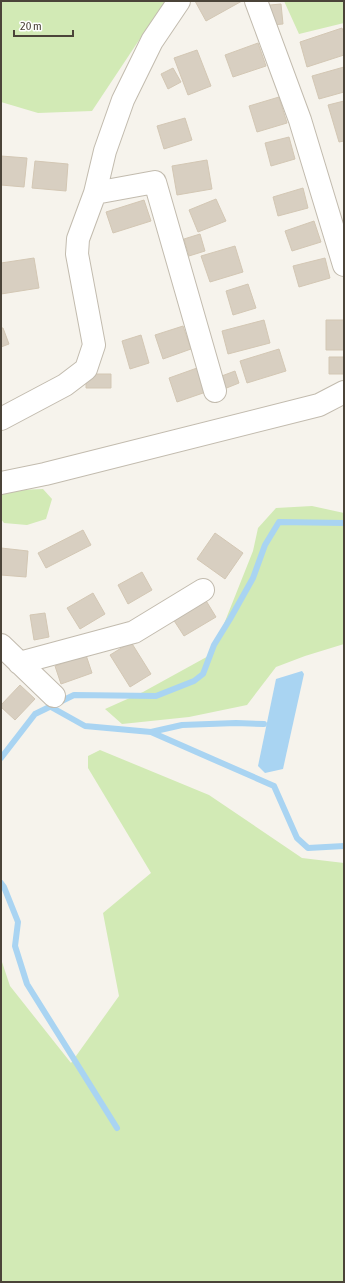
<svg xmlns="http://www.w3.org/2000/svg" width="345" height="1283" viewBox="0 0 345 1283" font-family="'Asap Condensed',sans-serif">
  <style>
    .green { fill: #d2eab5 }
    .water { fill: #a9d4f2 }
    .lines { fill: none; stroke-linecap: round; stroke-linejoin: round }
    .stream { stroke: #a9d4f2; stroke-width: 6 }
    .building { fill: #d8cfc1; stroke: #d3c7b4 }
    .minor-casing { stroke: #c2bbae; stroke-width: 24 }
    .minor { stroke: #fff; stroke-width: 22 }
  </style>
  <rect width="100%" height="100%" fill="#f6f3ec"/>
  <!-- green -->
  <path class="green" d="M1 1H165L92 111 38 113 1 102Z
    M284 1H344V23L299 34Z
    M43 489 52 499 46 519 27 525 4 523 1 519V495L20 490Z
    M312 506 344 513V644L305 656 276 667 247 705 189 717 122 724 105 709 143 692 212 654 253 551 258 528 276 508Z
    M100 750 209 795 302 858 344 863V1282H1V959L10 986 71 1063 119 996 103 913 151 873 88 768V756Z"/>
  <!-- water -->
  <path class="water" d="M302 671 304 674 283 769 265 773 258 766 276 679Z"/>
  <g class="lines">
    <!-- stream -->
    <path class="stream" d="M51 707 85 726 151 732 182 725 236 723 264 724
      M151 732 274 786 297 838 308 848 344 846
      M1 758 35 714 74 695 156 696 194 681 203 674 214 645 230 619 253 578 265 545 279 522 344 523
      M1 883 4 887 18 922 15 946 27 984 117 1128"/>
  </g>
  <!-- building -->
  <path class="building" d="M195 1H242L206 21Z
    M281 4 283 24 272 25 270 5Z
    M342 28 344 34V55L307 67 300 42Z
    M258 43 266 66 233 77 225 55Z
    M197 50 211 86 188 95 174 58Z
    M344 67V92L319 99 312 76Z
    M173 68 181 82 168 89 161 74Z
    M279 97 287 123 257 132 249 106Z
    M344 101V141L339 142 328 105Z
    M185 118 192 140 164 149 157 126Z
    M289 137 295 159 271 166 265 143Z
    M1 156 27 158 24 187 1 185Z
    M207 160 212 189 177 195 172 166Z
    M35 161 68 164 66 191 32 188Z
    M303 188 308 208 278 216 273 197Z
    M216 199 226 221 198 232 189 210Z
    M144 200 151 221 113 233 106 212Z
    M314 221 321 242 292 251 285 231Z
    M200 234 205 251 189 256 184 239Z
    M235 246 243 272 210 282 201 256Z
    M34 258 39 288 1 294V263Z
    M325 258 330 278 299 287 293 266Z
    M248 284 256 308 233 315 226 291Z
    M264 320 270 343 228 354 222 331Z
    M326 320H344V350H326Z
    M183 326 191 349 163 359 155 335Z
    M1 328H3L9 344 1 347Z
    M141 335 149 363 130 369 122 341Z
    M279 349 286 371 247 383 240 361Z
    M329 357H344V374H329Z
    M197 368 206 392 177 402 169 378Z
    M235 371 239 383 224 389 219 377Z
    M86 374H111V388H86Z
    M83 530 91 545 46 568 38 553Z
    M215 533 243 553 225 579 197 559Z
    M1 548 28 551 26 577 1 575Z
    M142 572 152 590 128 604 118 585Z
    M93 593 105 614 80 629 67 608Z
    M205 599 216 617 184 636 173 619Z
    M45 613 49 637 34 640 30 615Z
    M131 642 151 674 130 687 110 655Z
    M86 655 92 673 61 684 55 666Z
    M20 685 35 699 15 720 1 707V705Z"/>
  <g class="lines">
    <!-- minor casing -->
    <g class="minor-casing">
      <path id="minor" d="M256 1 300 120 344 265
        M95 193 155 182 215 391
        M1 419 65 385 86 369 94 345 77 254 78 239 95 193 105 151 123 100 152 41 179 1
        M1 483 45 474 319 405 344 392
        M1 645 54 696
        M19 663 134 632 203 590"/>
    </g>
    <!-- minor -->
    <use href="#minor" class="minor"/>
  </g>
  <!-- border -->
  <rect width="345" height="1283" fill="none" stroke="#4b4439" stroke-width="4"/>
  <!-- scale -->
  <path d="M14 30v6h59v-6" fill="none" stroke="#4b4439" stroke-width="2"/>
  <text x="20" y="30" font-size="12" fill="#4b4439" stroke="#ffffff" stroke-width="3" paint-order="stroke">20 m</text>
</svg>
